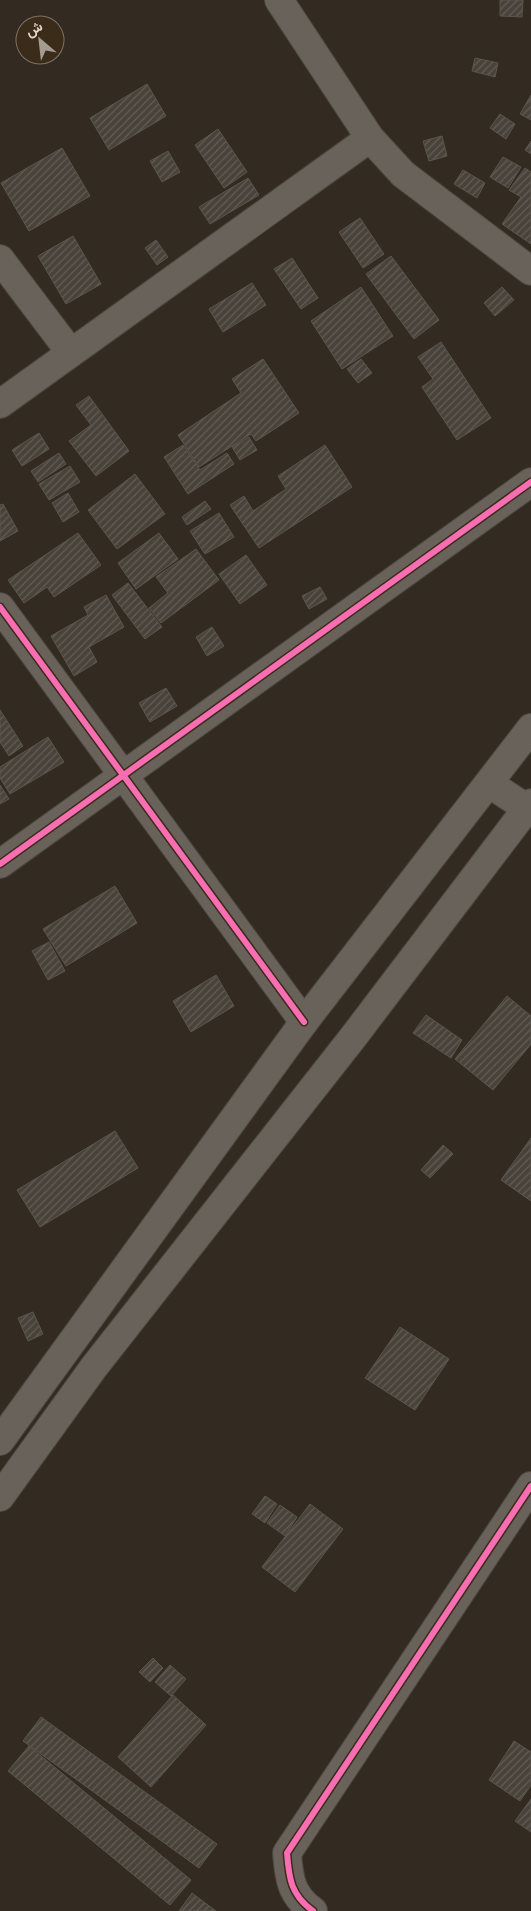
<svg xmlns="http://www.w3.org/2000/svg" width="531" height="1911" viewBox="0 0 531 1911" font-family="'Public Sans',Vazirmatn,sans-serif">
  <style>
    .building { fill: url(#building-hatch); stroke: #5c554d }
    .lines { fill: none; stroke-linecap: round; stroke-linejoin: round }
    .street-casing { stroke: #4e473f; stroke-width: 30 }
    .secondary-casing { stroke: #4e473f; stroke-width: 30 }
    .street { stroke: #69625a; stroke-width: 28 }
    .secondary { stroke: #69625a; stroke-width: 28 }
    .cycleway-casing { stroke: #3b2c1a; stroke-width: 9 }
    .cycleway { stroke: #f96db3; stroke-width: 6 }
  </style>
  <defs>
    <pattern id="building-hatch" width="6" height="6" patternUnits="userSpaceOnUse" patternTransform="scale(1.25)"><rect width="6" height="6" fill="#49423a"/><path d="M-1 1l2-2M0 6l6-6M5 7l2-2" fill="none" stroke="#635d55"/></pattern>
  </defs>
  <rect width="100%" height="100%" fill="#332b22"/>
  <!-- building -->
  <path class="building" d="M500 0H523L522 17 500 16Z
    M475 58 498 63 495 77 472 71Z
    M147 84 166 116 109 150 90 118Z
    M531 95V120L520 114Z
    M500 114 515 124 506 139 490 128Z
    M218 129 247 172 224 188 195 145Z
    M442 136 447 156 429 161 423 141Z
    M531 141V154L525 150Z
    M62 148 90 196 29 231 1 183Z
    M168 151 180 172 162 182 150 161Z
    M503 157 521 167 508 188 490 177Z
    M525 168 531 172V244L502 224 521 197 509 190Z
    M463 170 485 183 477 198 454 184Z
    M248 178 259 195 210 224 199 207Z
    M360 218 384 254 363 268 339 232Z
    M73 236 101 284 66 304 38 256Z
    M156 240 168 257 157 265 145 248Z
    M391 256 439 320 414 339 366 274Z
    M292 258 318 298 301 309 274 269Z
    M252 283 266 305 223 332 209 309Z
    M361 287 393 336 342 369 311 321Z
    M502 287 514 300 495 316 484 303Z
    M441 342 491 418 457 440 422 387 433 379 418 357Z
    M263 359 299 413 256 441 251 434 199 467 178 435 241 393 232 379Z
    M361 359 372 373 358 383 347 369Z
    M89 396 129 451 96 476 69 441 91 425 76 405Z
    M39 433 49 449 22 466 12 450Z
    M249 437 257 450 240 460 232 447Z
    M183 445 200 470 227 453 234 464 188 494 164 457Z
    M325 445 352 487 259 548 230 505 244 496 253 511 286 489 278 476Z
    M59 453 66 464 38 482 31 471Z
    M70 466 80 482 49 500 39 484Z
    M135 474 165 514 117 549 88 510Z
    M68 493 79 512 63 522 52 503Z
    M205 501 211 509 187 525 182 517Z
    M3 504 18 531 0 541V505Z
    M219 513 234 537 205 554 190 531Z
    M78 533 101 565 54 597 47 587 24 603 8 580Z
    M159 533 178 559 136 589 118 563Z
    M196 549 219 580 161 623 149 608 168 593 156 577Z
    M246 555 267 585 240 604 219 574Z
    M128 583 162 627 145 639 112 595Z
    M320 587 327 599 309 609 302 596Z
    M106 595 124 627 89 647 97 662 74 676 51 636 88 615 84 607Z
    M212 627 224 646 207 656 196 637Z
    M166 688 177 706 150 722 139 703Z
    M0 710 23 746 9 756 0 742Z
    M48 737 64 762 10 794 0 778V767Z
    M0 785 9 799 0 804Z
    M115 886 137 923 66 966 43 929Z
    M49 942 65 971 48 980 32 951Z
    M216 975 234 1006 191 1032 173 1001Z
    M507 996 531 1016V1044L493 1090 455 1059Z
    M426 1015 462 1040 451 1058 413 1033Z
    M115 1131 138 1168 40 1227 17 1190Z
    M531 1138V1201L501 1180Z
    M443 1145 453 1154 430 1178 421 1170Z
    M33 1312 43 1334 28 1341 18 1318Z
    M400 1327 449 1359 415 1410 365 1378Z
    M265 1496 277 1504 265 1523 252 1514Z
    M310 1504 343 1529 295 1592 262 1567Z
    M280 1505 297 1517 285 1536 267 1523Z
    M153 1658 163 1668 150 1682 139 1672Z
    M170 1665 186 1679 171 1696 155 1682Z
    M173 1695 206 1725 151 1787 118 1757Z
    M41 1717 217 1844 199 1868 23 1741Z
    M514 1741 531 1752V1785L520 1801 489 1780Z
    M29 1746 191 1880 170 1905 8 1771Z
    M531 1799V1832L515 1821Z
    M192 1893 216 1911H179Z"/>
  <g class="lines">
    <!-- street casing -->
    <g class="street-casing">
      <path id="street" d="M279 0 370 138 403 174 531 271
        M0 259 71 353
        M0 404 370 138
        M0 607 304 1022
        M490 784 531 811
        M0 864 531 482
        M313 1911C291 1895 289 1879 287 1853L531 1486"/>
    </g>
    <!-- secondary casing -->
    <g class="secondary-casing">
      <path id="secondary" d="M0 1441 304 1022 531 728
        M0 1497 94 1367 354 1036 531 803"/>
    </g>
    <!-- street -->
    <use href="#street" class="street"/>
    <!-- secondary -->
    <use href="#secondary" class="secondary"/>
    <!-- cycleway casing -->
    <g class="cycleway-casing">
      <path id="cycleway" d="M0 607 304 1022
        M0 864 531 482
        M313 1911C291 1895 289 1879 287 1853L531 1486"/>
    </g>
    <!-- cycleway -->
    <use href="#cycleway" class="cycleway"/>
  </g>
  <!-- north arrow -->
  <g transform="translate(40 40) rotate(332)"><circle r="24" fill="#3b2c1a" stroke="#7d7162"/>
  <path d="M0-4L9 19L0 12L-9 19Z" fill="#a49b91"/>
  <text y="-8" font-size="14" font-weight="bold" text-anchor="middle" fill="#e1d8cd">ش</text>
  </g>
</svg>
